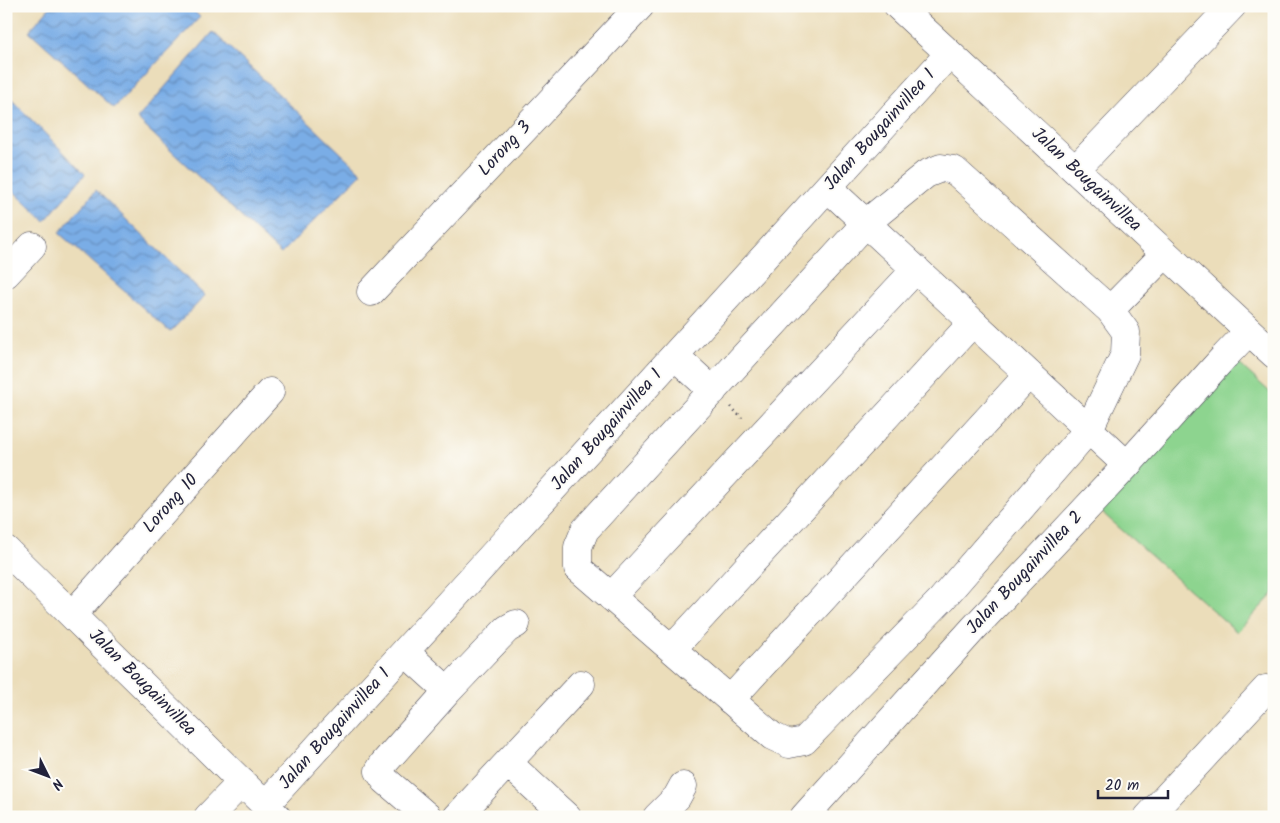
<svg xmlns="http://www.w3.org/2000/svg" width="1280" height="823" viewBox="0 0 1280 823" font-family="Kalam,sans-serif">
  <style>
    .pitch { fill: #8dd48f; stroke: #587b65 }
    .water { fill: url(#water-waves); stroke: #4e6890 }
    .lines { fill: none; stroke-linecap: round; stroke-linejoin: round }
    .minor-casing { stroke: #403e4e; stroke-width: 29 }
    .path { stroke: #403e4e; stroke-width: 3; stroke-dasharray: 1 4; stroke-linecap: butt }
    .minor { stroke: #fff; stroke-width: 28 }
    .labels { text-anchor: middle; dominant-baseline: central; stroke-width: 4; stroke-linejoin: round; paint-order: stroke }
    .street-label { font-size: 18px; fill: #22223b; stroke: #fdfcf7 }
  </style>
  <defs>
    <pattern id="water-waves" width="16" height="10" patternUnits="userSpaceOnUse" patternTransform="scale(1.25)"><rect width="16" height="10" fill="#7aade6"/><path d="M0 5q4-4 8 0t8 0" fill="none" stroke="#648cbc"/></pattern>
  </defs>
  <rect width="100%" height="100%" fill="#fdfcf7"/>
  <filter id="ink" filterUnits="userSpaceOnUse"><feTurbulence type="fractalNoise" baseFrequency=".02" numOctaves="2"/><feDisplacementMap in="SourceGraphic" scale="10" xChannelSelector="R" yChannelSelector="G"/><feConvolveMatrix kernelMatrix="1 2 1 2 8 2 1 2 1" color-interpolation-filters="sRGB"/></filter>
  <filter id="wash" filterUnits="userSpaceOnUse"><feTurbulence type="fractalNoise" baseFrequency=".0096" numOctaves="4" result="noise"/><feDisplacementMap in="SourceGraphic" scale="20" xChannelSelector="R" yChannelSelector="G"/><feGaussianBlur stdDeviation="1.12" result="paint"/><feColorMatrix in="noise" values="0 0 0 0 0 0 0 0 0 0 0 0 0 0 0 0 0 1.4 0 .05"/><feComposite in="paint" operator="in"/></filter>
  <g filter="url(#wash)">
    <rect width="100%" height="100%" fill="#ebddba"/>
    <!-- pitch -->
    <path class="pitch" d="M1234 359 1274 396V593L1237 632 1097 508Z"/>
    <!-- water -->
    <path class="water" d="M51 6H189L200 17 114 108 29 31Z
      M213 32 362 173 281 254 137 119Z
      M6 94 85 174 45 221 6 184Z
      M96 190 205 296 170 332 59 233Z"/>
  </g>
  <g filter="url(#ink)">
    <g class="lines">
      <!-- minor casing -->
      <g class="minor-casing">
        <path id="minor" d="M898 6 1274 354
          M941 168 954 170 1110 310 1126 332 1125 354 1089 429 942 599 804 741 789 744 772 736 578 568V547L585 530 866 223 926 174Z
          M1075 170 1232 6
          M828 188 1127 465
          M6 274 32 246
          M371 292 640 6
          M1110 310 1165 254
          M675 356 713 391
          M6 550 277 817
          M611 597 916 269
          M72 615 270 392
          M672 649 973 322
          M405 652 448 691
          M730 700 1029 374
          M508 763 567 817
          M265 805 949 54
          M208 817 242 782
          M428 817 385 780 379 771 384 763 448 691 507 629 516 624
          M457 817 581 684
          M657 817 677 797 683 786
          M804 817 974 628 1127 465 1225 356 1249 331
          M1148 817 1266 689"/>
      </g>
      <!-- path -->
      <path class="path" d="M731 407 742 418"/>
      <!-- minor -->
      <use href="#minor" class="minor"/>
    </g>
  </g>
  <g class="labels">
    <!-- street labels -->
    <g class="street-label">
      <text transform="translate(880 130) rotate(-48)">Jalan Bougainvillea 1</text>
      <text transform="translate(505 149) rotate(-47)">Lorong 3</text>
      <text transform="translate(1086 180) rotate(43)">Jalan Bougainvillea</text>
      <text transform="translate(607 430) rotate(-48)">Jalan Bougainvillea 1</text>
      <text transform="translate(171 504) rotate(-48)">Lorong 10</text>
      <text transform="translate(1025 573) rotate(-47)">Jalan Bougainvillea 2</text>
      <text transform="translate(142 683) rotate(45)">Jalan Bougainvillea</text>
      <text transform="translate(335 729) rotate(-48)">Jalan Bougainvillea 1</text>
    </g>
  </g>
  <!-- margin -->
  <rect width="1280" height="823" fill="none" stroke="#fdfcf7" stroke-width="25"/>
  <!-- north arrow -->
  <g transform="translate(48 776) rotate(132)" stroke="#fdfcf7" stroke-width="4" paint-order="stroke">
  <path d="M0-4L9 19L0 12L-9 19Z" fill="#22223b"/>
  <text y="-8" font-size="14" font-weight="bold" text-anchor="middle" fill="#22223b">N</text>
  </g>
  <!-- scale -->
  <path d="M1098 790v8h70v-8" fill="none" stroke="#22223b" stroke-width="2.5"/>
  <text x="1105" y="790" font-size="15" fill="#22223b" stroke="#fdfcf7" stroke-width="4" paint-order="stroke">20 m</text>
</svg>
